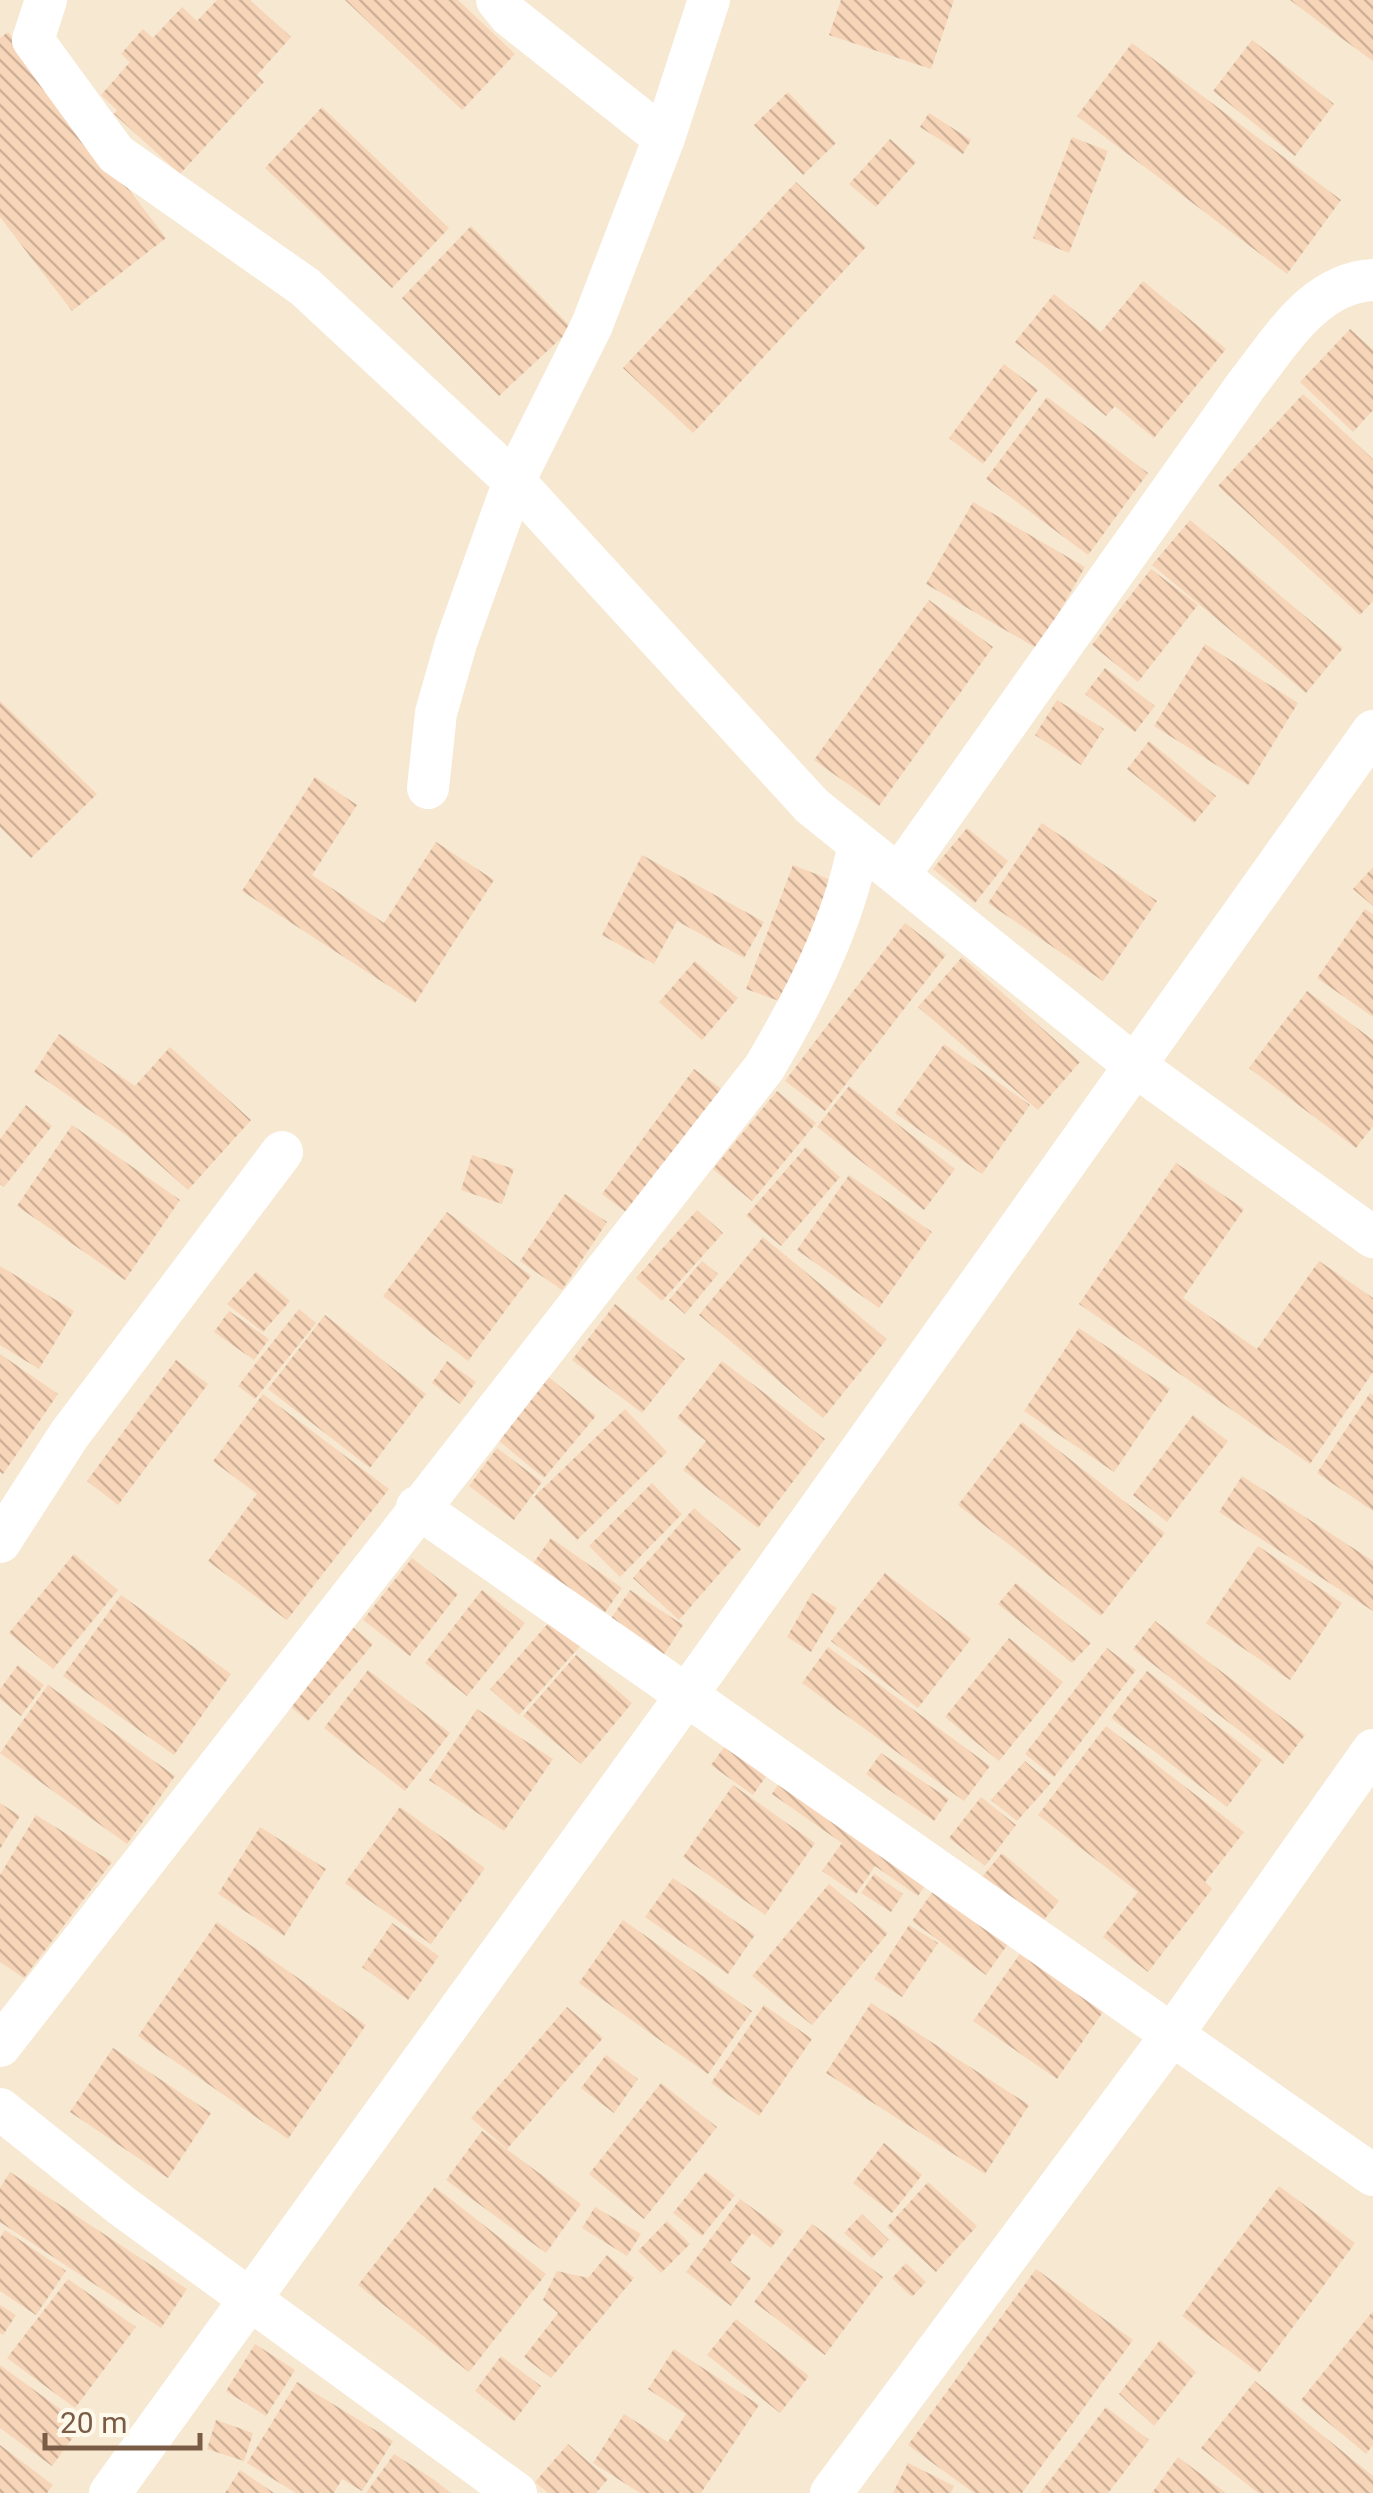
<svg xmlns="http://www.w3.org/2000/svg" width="1373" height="2493" viewBox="0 0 1373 2493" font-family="Roboto,sans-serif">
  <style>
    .residential { fill: #f7e8d1 }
    .building { fill: url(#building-back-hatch) }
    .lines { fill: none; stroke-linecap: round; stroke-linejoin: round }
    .minor { stroke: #fff; stroke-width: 42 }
  </style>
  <defs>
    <pattern id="building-back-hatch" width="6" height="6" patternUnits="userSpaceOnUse" patternTransform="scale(2.5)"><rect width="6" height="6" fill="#f7d5b8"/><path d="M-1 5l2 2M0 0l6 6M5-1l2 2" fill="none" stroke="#cdb097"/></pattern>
  </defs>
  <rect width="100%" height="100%" fill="#fef6e4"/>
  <!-- residential -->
  <path class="residential" d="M0 0H1373V2493H0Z"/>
  <!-- building -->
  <path class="building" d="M217 0H250L291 37 257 75 264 82 180 174 114 114 117 110 101 95 130 62 121 54 143 29 153 38 182 7 197 21Z
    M345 0H458L515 54 462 110Z
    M841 0H954L931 69 829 35Z
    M1290 0H1373V61L1322 24Z
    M8 32 166 238 72 311 0 217V38Z
    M1252 40 1334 104 1295 156 1213 91Z
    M1132 43 1341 200 1287 274 1077 116Z
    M788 92 836 143 803 175 754 125Z
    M322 107 449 228 392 288 265 168Z
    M929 113 971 140 963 154 920 127Z
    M1072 137 1108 151 1069 253 1033 238Z
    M890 139 916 162 876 207 849 184Z
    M796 182 866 247 693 433 623 368Z
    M471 226 572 328 499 396 402 298Z
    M1143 281 1226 349 1154 438 1115 406 1106 416 1015 342 1054 294 1101 332Z
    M1350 329 1373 350V410L1353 432 1300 382Z
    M1004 364 1038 390 983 464 949 438Z
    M1303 394 1373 459V601L1360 615 1218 486Z
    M1047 397 1148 473 1088 555 986 479Z
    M973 502 1085 567 1038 649 926 584Z
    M1190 520 1343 648 1306 693 1152 565Z
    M1151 569 1198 605 1138 682 1092 645Z
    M929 600 993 647 879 806 814 760Z
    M1205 644 1298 703 1248 785 1154 726Z
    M1105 668 1155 706 1135 732 1085 694Z
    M1057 700 1104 729 1081 765 1035 735Z
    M0 701 97 794 31 858 0 827Z
    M1149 741 1216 796 1194 823 1127 769Z
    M315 777 357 805 312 875 384 923 436 842 494 880 415 1003 242 891Z
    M1042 823 1157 901 1103 981 988 903Z
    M967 828 1008 861 975 903 933 869Z
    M642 855 764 922 744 958 677 921 654 964 602 935Z
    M793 865 836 882 790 1005 746 989Z
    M1373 867V906L1353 889Z
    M1365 909 1373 914V1017L1317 978Z
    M905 923 946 955 825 1111 785 1081Z
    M962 957 1080 1062 1038 1110 918 1007Z
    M695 961 738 998 702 1040 659 1002Z
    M1307 991 1373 1040V1126L1356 1148 1249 1068Z
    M59 1034 135 1086 170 1047 251 1120 188 1190 126 1135 34 1072Z
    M944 1044 1030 1105 982 1174 895 1113Z
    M694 1069 727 1093 634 1218 602 1194Z
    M849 1086 955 1169 924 1210 817 1127Z
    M777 1091 816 1123 752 1201 713 1169Z
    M26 1105 52 1126 4 1187 0 1184V1139Z
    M72 1125 180 1200 125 1280 17 1206Z
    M806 1147 840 1177 781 1246 746 1216Z
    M472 1155 514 1169 502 1204 461 1190Z
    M1176 1163 1244 1209 1183 1298 1257 1349 1319 1261 1373 1298V1372L1310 1464 1079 1304Z
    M849 1175 932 1232 879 1308 797 1250Z
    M565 1194 607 1222 562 1290 520 1261Z
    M697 1210 723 1233 662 1301 636 1278Z
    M447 1212 531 1276 468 1361 383 1296Z
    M763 1237 887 1339 823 1418 699 1315Z
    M702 1261 718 1274 685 1314 669 1300Z
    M0 1266 74 1311 39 1369 0 1345Z
    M256 1272 290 1301 263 1332 227 1304Z
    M615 1304 685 1359 642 1413 572 1360Z
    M299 1309 316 1323 255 1399 238 1386Z
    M229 1311 269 1339 254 1360 214 1332Z
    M325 1315 426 1394 370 1468 268 1389Z
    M1079 1328 1170 1389 1114 1472 1024 1411Z
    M0 1354 58 1394 3 1474 0 1472Z
    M176 1360 208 1384 118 1505 87 1481Z
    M447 1361 476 1382 460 1404 432 1383Z
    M722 1361 825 1439 758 1528 683 1470 706 1441 677 1418Z
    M546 1375 596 1416 544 1478 494 1437Z
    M1370 1393 1373 1395V1511L1317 1473Z
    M263 1394 389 1489 287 1620 208 1561 257 1494 213 1461Z
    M625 1409 667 1452 577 1540 534 1497Z
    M1193 1415 1228 1441 1167 1522 1133 1495Z
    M1022 1422 1165 1533 1101 1616 958 1505Z
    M497 1448 542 1482 514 1520 469 1486Z
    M1242 1476 1373 1561V1611L1219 1512Z
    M652 1483 682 1514 620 1577 589 1546Z
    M694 1508 741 1549 679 1620 633 1578Z
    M551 1538 622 1588 599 1621 527 1572Z
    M1258 1546 1342 1603 1290 1680 1206 1623Z
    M74 1554 118 1590 53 1669 9 1633Z
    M412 1558 458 1594 410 1656 363 1620Z
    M885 1573 971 1639 918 1708 831 1641Z
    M1016 1583 1091 1643 1072 1663 998 1604Z
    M482 1590 525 1623 467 1696 425 1663Z
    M630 1590 683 1625 661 1659 608 1623Z
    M812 1593 837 1608 811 1652 787 1637Z
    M121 1595 231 1674 174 1755 63 1676Z
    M552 1619 581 1645 519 1715 490 1689Z
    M1155 1621 1305 1735 1283 1764 1133 1649Z
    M350 1625 373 1644 308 1721 285 1702Z
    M1009 1638 1063 1682 999 1761 945 1717Z
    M828 1647 990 1766 964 1801 802 1683Z
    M1107 1648 1136 1670 1054 1777 1025 1754Z
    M576 1655 632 1703 581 1764 523 1716Z
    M18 1665 44 1685 21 1716 0 1699V1689Z
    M368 1670 450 1733 405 1791 324 1728Z
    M1147 1671 1262 1760 1227 1807 1111 1718Z
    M48 1685 175 1776 127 1844 0 1753Z
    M477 1709 553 1759 504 1831 429 1780Z
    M1106 1726 1244 1832 1205 1882 1212 1889 1148 1972 1103 1937 1138 1892 1038 1815Z
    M725 1746 767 1775 753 1795 711 1765Z
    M881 1753 949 1799 934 1821 866 1774Z
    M1025 1761 1051 1783 1017 1821 991 1800Z
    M785 1774 932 1875 918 1896 875 1866 856 1894 822 1871 842 1843 772 1794Z
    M733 1785 815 1843 765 1915 683 1857Z
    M981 1797 1016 1825 985 1866 949 1838Z
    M0 1803 20 1816 0 1849Z
    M400 1807 485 1868 431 1944 345 1883Z
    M36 1815 112 1862 24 1978 0 1962V1875Z
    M260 1827 326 1869 284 1936 218 1894Z
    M1002 1853 1059 1901 1039 1926 982 1877Z
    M874 1874 903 1894 891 1912 861 1893Z
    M673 1878 755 1935 728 1974 645 1917Z
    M829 1884 888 1933 812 2025 752 1976Z
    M938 1884 1013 1937 986 1975 912 1921Z
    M623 1920 752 2011 708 2074 579 1983Z
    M217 1922 366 2025 288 2139 138 2036Z
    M392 1923 439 1956 408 2000 362 1967Z
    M909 1925 938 1943 902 1997 874 1979Z
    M1024 1948 1107 2006 1057 2079 973 2021Z
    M871 2003 1029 2105 985 2174 826 2073Z
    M764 2005 812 2039 759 2116 711 2083Z
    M567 2007 603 2038 507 2149 471 2118Z
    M113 2048 211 2113 168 2178 70 2112Z
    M606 2055 638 2079 614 2113 581 2088Z
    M661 2083 717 2127 644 2219 589 2174Z
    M482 2131 581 2204 546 2253 446 2180Z
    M884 2143 922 2175 892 2213 853 2183Z
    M10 2172 187 2289 161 2328 0 2222V2188Z
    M706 2172 735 2195 702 2236 673 2213Z
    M928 2182 977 2226 936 2272 887 2227Z
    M1279 2186 1355 2243 1259 2373 1182 2316Z
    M435 2187 546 2274 469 2372 358 2285Z
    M740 2199 784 2231 771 2248 752 2233 730 2262 751 2278 731 2306 686 2272Z
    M595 2207 641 2234 627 2256 582 2228Z
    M862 2214 889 2240 872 2258 844 2233Z
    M667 2221 690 2244 661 2273 638 2251Z
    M812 2224 883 2277 825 2355 754 2302Z
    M5 2230 66 2271 36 2315 0 2291V2238Z
    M607 2255 634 2278 551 2378 524 2357 558 2313 543 2300 557 2271 588 2278Z
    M906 2263 926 2282 912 2297 892 2278Z
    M1036 2269 1133 2340 1022 2493H974L908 2445Z
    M68 2279 136 2327 75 2408 7 2358Z
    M0 2305 16 2315 3 2335 0 2333Z
    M1373 2311V2445L1366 2454 1301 2400Z
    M736 2319 809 2376 780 2413 707 2355Z
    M1160 2340 1196 2372 1154 2426 1119 2394Z
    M255 2344 295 2370 266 2416 226 2391Z
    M674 2349 759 2405 701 2493H640L593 2463 624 2414 668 2442 686 2414 648 2389Z
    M501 2356 541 2386 514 2421 475 2391Z
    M0 2365 82 2425 52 2466 0 2428Z
    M1255 2381 1373 2476V2493H1258L1201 2448Z
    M297 2382 393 2441 362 2491 342 2479 334 2493H296L247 2463Z
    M1106 2407 1149 2440 1108 2493H1040Z
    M216 2420 253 2433 244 2461 207 2449Z
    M568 2444 608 2479 596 2493H548L535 2482Z
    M0 2445 53 2485 47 2493H0Z
    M394 2454 433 2479 451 2493H366Z
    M1178 2457 1226 2493H1152Z
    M908 2463 954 2486 951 2493H893Z
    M240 2470 274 2493H225Z"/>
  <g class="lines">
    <!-- minor -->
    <path class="minor" d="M46 0 33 40 116 154 305 287 514 481 812 806 1134 1065 1373 1237
      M497 0 510 16 664 138
      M428 788 436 713 456 643 514 481 592 325 664 138 709 0
      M899 875 1247 384C1281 341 1314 283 1373 280
      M417 1507 1373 2175
      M0 1542 69 1435 282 1152
      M0 2046 764 1068C806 997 843 925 859 844
      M0 2109 122 2206 516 2493
      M110 2493 686 1696 1373 731
      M831 2493 1174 2032 1373 1750"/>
  </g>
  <!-- scale -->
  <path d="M45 2433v15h155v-15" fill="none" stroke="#7a5c46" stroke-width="5"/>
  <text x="60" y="2433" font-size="30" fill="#7a5c46" stroke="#fff9ec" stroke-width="8" paint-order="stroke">20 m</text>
</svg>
